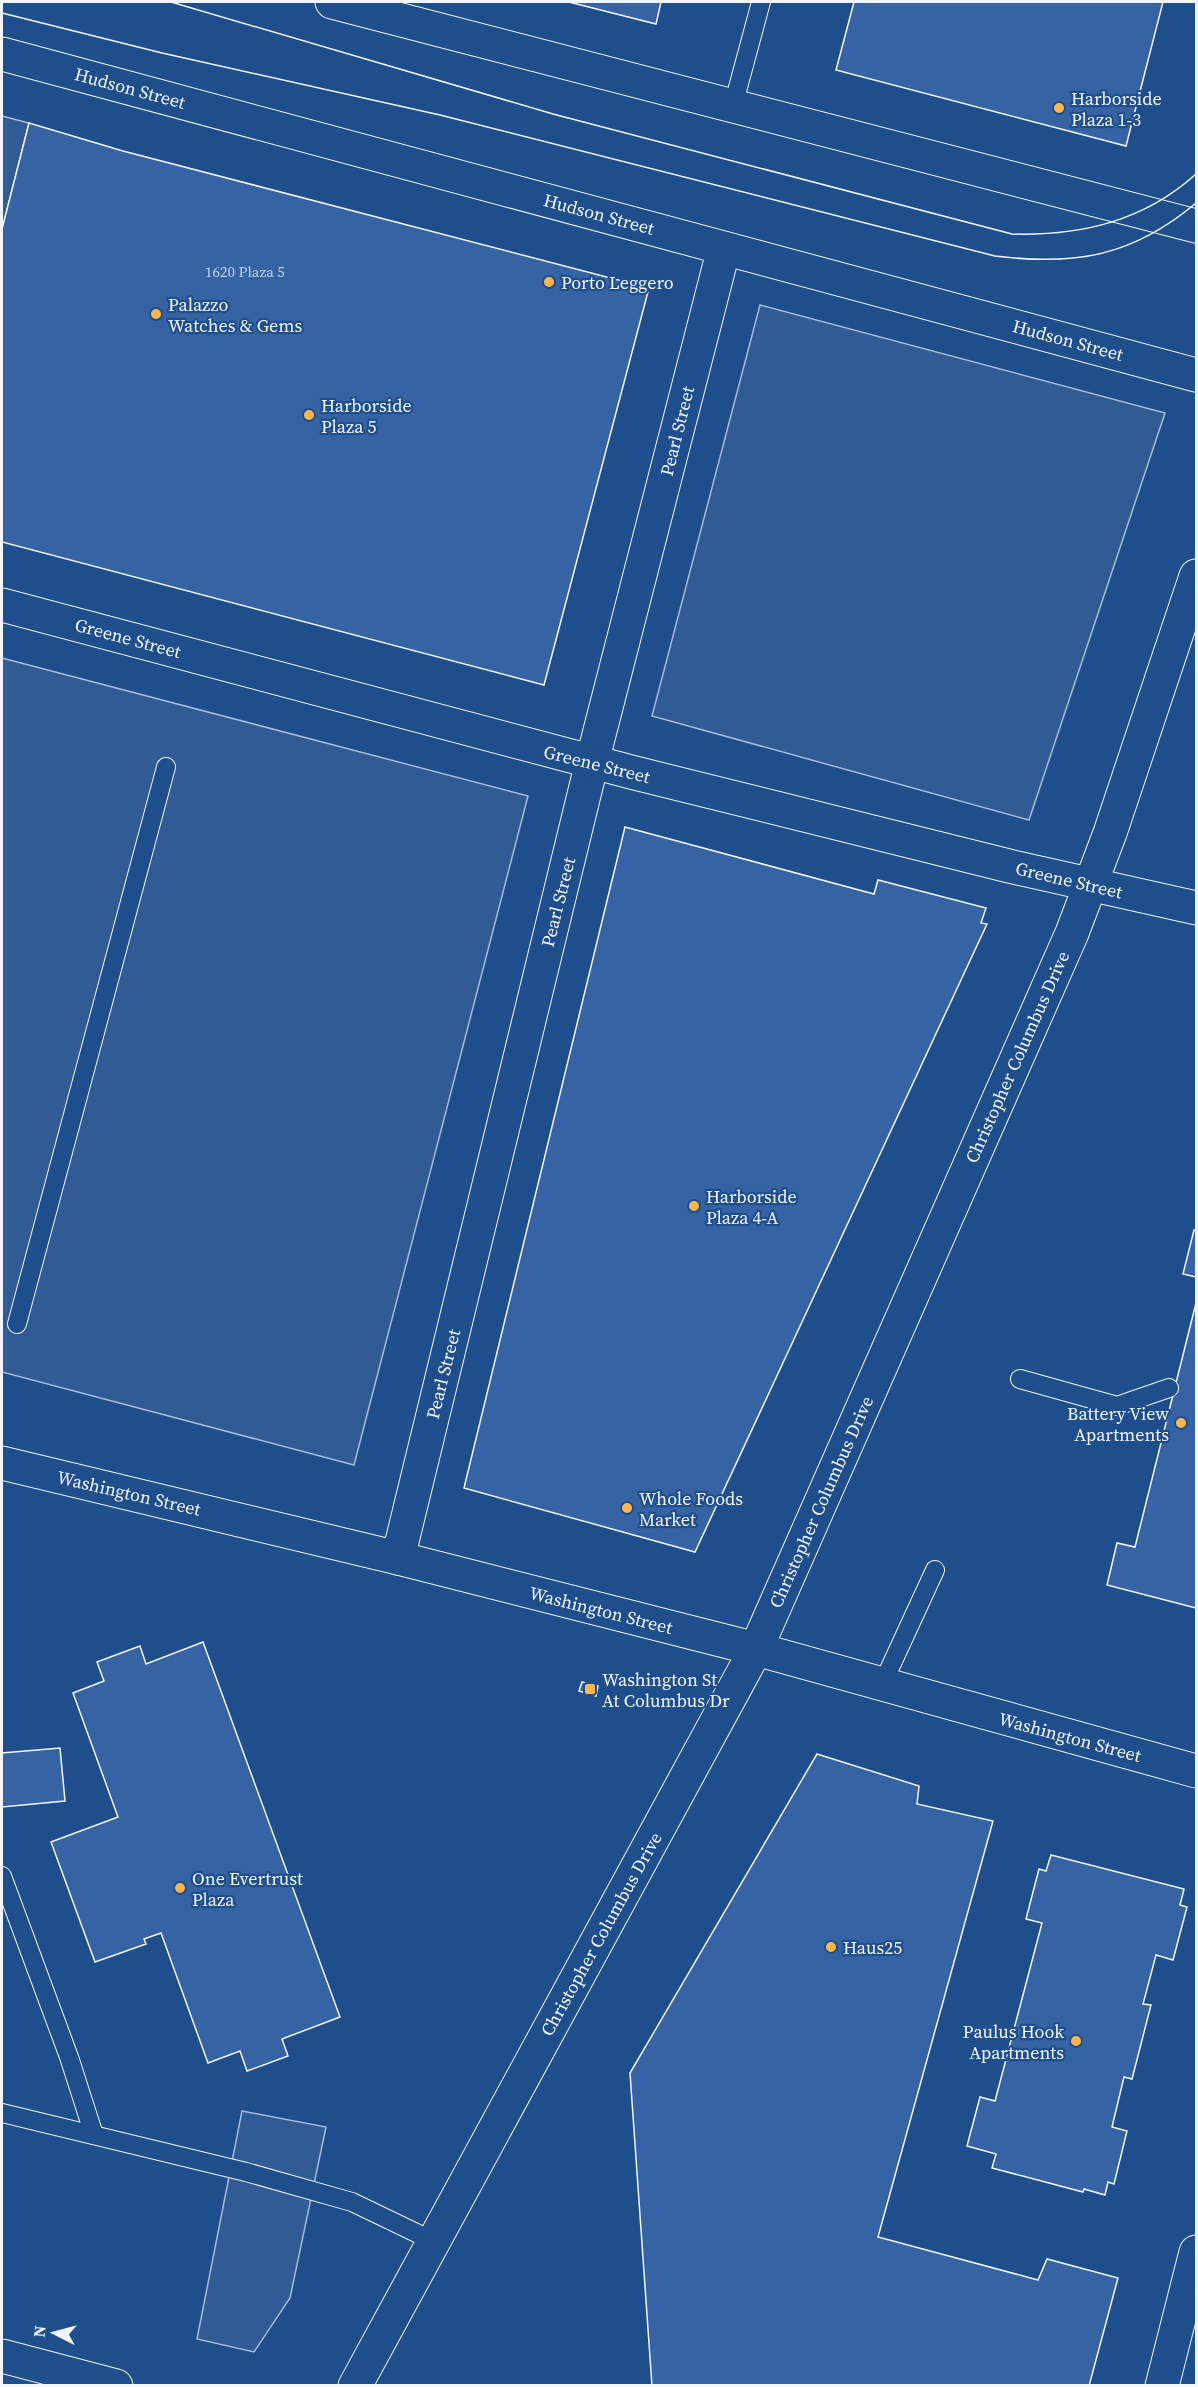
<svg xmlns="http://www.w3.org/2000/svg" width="1198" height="2387" viewBox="0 0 1198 2387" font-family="'Source Serif 4',serif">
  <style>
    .parking { fill: #305b95; stroke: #a8bbd7; stroke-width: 1.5 }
    .building { fill: #3563a3; stroke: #f2f6ff; stroke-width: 1.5 }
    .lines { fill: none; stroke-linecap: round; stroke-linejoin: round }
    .lane-casing { stroke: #f2f6ff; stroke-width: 20 }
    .street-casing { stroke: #f2f6ff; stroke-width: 35 }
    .secondary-casing { stroke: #f2f6ff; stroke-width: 35 }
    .lane { stroke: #1f4e8c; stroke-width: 18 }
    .street { stroke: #1f4e8c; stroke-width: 33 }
    .secondary { stroke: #1f4e8c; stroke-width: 33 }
    .tram { stroke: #f2f6ff; stroke-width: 1.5 }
    .poi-dot { fill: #ffb74d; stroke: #1f4e8c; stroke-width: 2 }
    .labels { text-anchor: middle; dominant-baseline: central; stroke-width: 4.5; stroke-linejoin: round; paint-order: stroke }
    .number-label { font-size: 15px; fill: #c3d1e8 }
    .street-label { font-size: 18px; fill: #f2f6ff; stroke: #1f4e8c }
    .poi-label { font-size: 18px; fill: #f2f6ff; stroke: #1f4e8c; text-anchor: start }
  </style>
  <rect width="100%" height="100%" fill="#1f4e8c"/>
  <!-- parking -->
  <path class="parking" d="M2 116 29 123 2 229Z
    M760 305 1165 413 1029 820 652 716Z
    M2 658 528 796 354 1465 2 1372Z
    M242 2111 326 2127 290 2298 254 2352 197 2339Z"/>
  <!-- building -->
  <path class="building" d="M569 2H661L656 24Z
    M854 2H1163L1126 146 836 70Z
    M29 123 123 151 649 288 544 685 2 542V229Z
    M625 827 874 894 878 880 986 908 981 923 987 924 695 1552 464 1488Z
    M1194 1230H1196V1277L1183 1274Z
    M1196 1303V1608L1107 1585 1117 1543 1135 1547Z
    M203 1642 340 2017 282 2039 288 2056 247 2071 240 2051 208 2063 161 1933 144 1939 146 1944 95 1962 51 1842 118 1817 73 1693 104 1681 97 1662 140 1646 146 1664Z
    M582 1682 598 1686 596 1696 579 1691Z
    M60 1748 65 1801 2 1807V1753Z
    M817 1754 919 1786 917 1804 993 1821 878 2237 1038 2280 1047 2259 1118 2278 1089 2386H652L630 2073Z
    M1051 1855 1184 1889 1180 1905 1187 1907 1173 1960 1156 1955 1143 2004 1151 2005 1132 2079 1124 2077 1112 2127 1127 2131 1114 2184 1108 2182 1105 2195 1084 2189 1083 2192 992 2168 996 2154 967 2146 980 2097 995 2101 1042 1923 1026 1919 1039 1869 1046 1871Z"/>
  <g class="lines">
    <!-- lane casing -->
    <g class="lane-casing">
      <path id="lane" d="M733 106 761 2
        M17 1324 166 767
        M1020 1379 1117 1406 1169 1388
        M882 1685 935 1570
        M2 1876 69 2057 94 2135
        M2 2113 246 2172 352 2202 433 2241"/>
    </g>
    <!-- street casing -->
    <g class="street-casing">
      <path id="street" d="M332 2 1196 226
        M2 54 1196 375
        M398 1558 592 762 724 248
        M2 2356 116 2386"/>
    </g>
    <!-- secondary casing -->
    <g class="secondary-casing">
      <path id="secondary" d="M2 605 631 772 1013 867 1196 908
        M2 1463 398 1558 756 1649 1196 1771
        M355 2386 756 1649 1072 933 1110 833 1196 576
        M1162 2386 1196 2252"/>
    </g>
    <!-- lane -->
    <use href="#lane" class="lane"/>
    <!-- street -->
    <use href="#street" class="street"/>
    <!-- secondary -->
    <use href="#secondary" class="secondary"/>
    <!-- tram -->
    <path class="tram" d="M171 2 553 114 1012 234C1081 236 1144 221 1196 174
      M2 13 162 53 440 115 995 256C1076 266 1133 256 1196 203"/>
  </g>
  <!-- markers -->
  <g class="poi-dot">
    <circle cx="1059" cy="108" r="6"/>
    <circle cx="549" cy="282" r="6"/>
    <circle cx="156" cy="314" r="6"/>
    <circle cx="309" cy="415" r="6"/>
    <circle cx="694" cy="1206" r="6"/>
    <circle cx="1181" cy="1423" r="6"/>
    <circle cx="627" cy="1508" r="6"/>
    <rect x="584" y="1683" width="12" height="12" rx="3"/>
    <circle cx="180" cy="1888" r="6"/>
    <circle cx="831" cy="1947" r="6"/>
    <circle cx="1076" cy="2041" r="6"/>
  </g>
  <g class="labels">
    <!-- number labels -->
    <g class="number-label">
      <text x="245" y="271">1620 Plaza 5</text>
    </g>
    <!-- street labels -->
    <g class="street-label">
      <text transform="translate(130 88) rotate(15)">Hudson Street</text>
      <text transform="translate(599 214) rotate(15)">Hudson Street</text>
      <text transform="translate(1068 340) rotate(15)">Hudson Street</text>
      <text transform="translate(677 431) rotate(-76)">Pearl Street</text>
      <text transform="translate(128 638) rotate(15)">Greene Street</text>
      <text transform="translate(597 764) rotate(14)">Greene Street</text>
      <text transform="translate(1069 880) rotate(13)">Greene Street</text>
      <text transform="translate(558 902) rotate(-76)">Pearl Street</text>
      <text transform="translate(1017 1057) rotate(-66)">Christopher Columbus Drive</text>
      <text transform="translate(443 1374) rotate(-76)">Pearl Street</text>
      <text transform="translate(129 1493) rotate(13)">Washington Street</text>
      <text transform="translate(821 1502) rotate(-66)">Christopher Columbus Drive</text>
      <text transform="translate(601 1610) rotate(14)">Washington Street</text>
      <text transform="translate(1070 1737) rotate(15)">Washington Street</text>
      <text transform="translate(601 1934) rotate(-61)">Christopher Columbus Drive</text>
    </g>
    <!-- poi labels -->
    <g class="poi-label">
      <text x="1071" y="98">Harborside<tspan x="1071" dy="21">Plaza 1-3</tspan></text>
      <text x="561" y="282">Porto Leggero</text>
      <text x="168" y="304">Palazzo<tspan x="168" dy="21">Watches &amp; Gems</tspan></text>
      <text x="321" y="405">Harborside<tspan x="321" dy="21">Plaza 5</tspan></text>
      <text x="706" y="1196">Harborside<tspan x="706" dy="21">Plaza 4-A</tspan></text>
      <text x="1169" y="1413" text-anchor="end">Battery View<tspan x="1169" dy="21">Apartments</tspan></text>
      <text x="639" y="1498">Whole Foods<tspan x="639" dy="21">Market</tspan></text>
      <text x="602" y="1679">Washington St<tspan x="602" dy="21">At Columbus Dr</tspan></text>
      <text x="192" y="1878">One Evertrust<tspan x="192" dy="21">Plaza</tspan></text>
      <text x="843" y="1947">Haus25</text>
      <text x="1064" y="2031" text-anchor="end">Paulus Hook<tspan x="1064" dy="21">Apartments</tspan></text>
    </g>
  </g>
  <!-- border -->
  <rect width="1198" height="2387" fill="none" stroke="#f2f6ff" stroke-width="6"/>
  <!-- north arrow -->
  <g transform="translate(54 2333) rotate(276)" stroke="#1f4e8c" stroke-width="4.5" paint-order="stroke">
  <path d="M0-4.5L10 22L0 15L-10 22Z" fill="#f2f6ff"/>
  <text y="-9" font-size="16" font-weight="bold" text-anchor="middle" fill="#f2f6ff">N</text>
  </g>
</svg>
